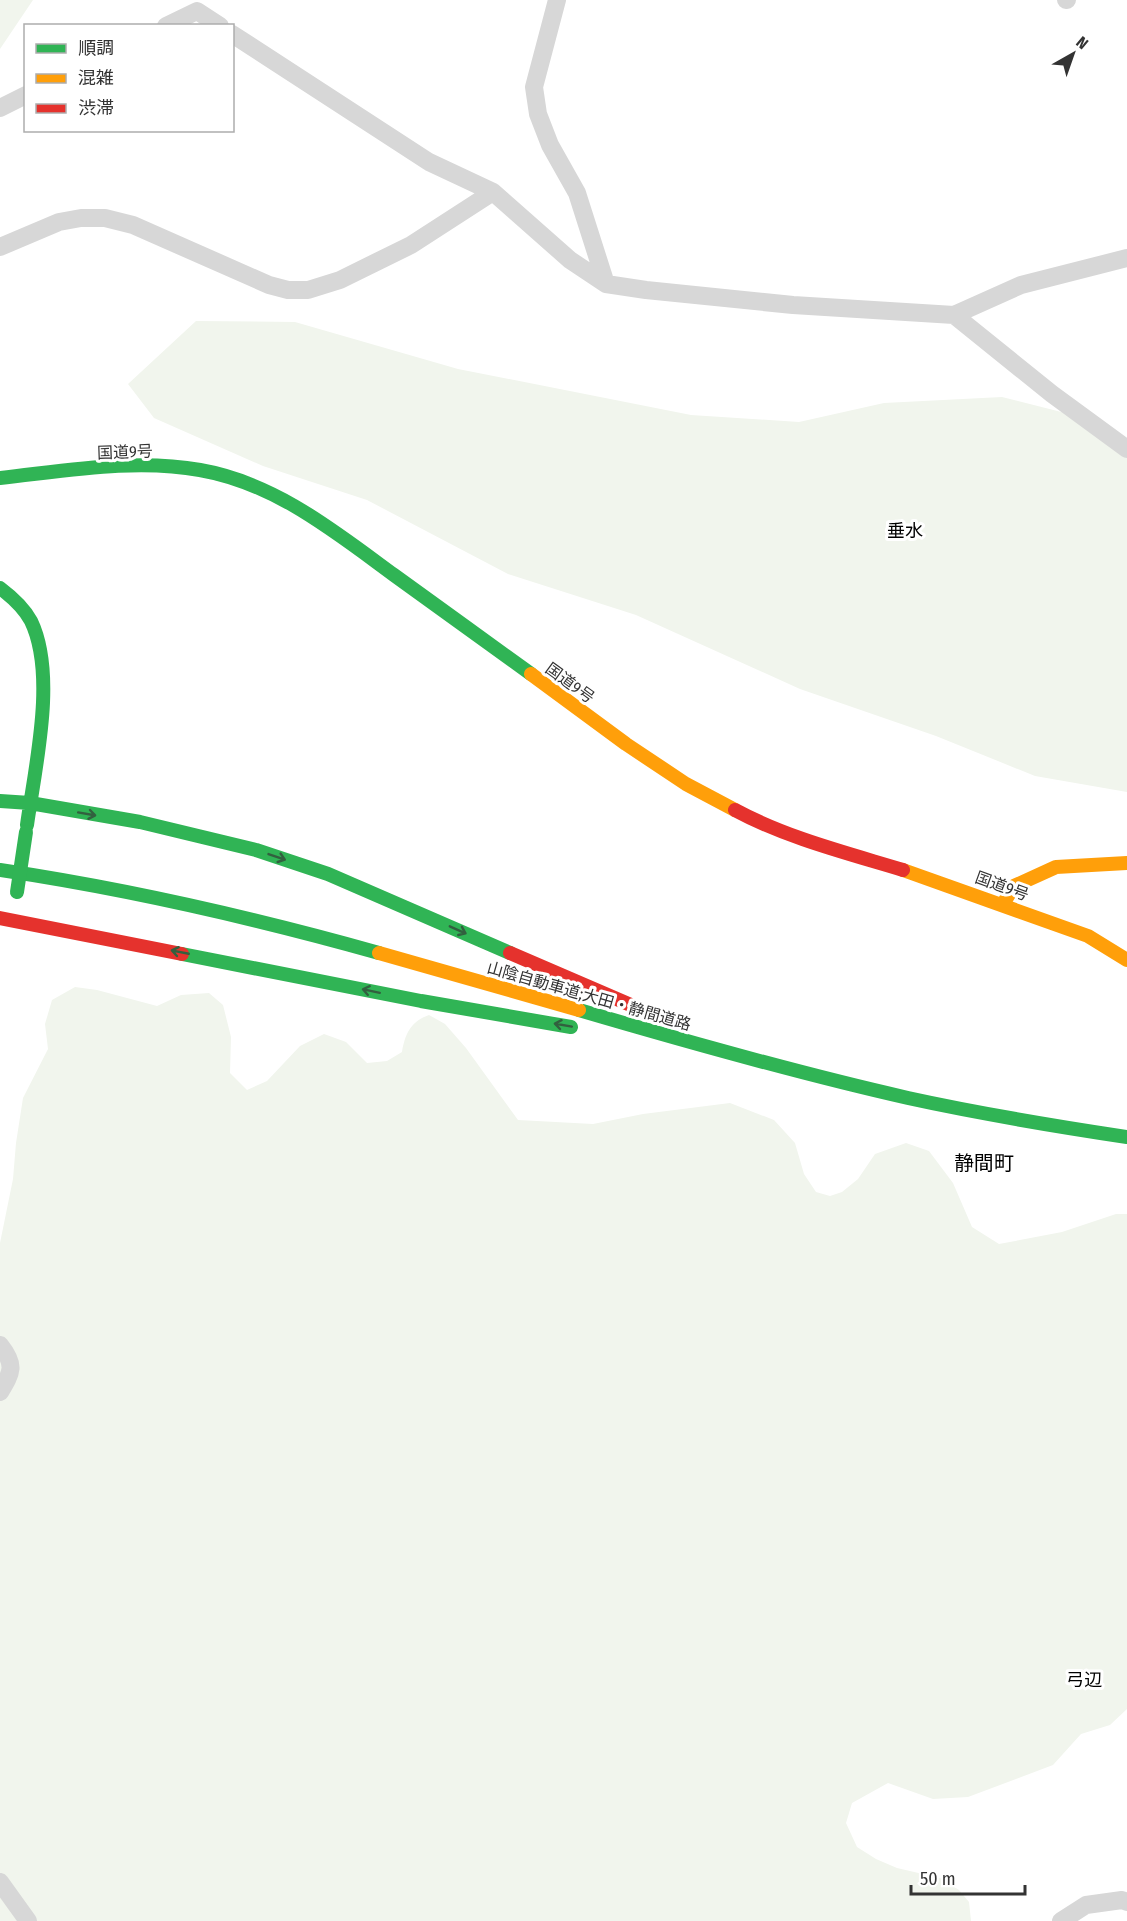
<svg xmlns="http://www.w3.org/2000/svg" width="1127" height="1921" viewBox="0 0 1127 1921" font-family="'Fira Sans Condensed','Noto Sans JP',sans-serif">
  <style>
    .green { fill: #f1f5ed }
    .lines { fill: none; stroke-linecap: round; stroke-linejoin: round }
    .street { stroke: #d7d7d7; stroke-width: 18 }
    .fast { stroke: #30b455; stroke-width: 14 }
    .slow { stroke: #ff9f0a; stroke-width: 14 }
    .jam { stroke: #e5322d; stroke-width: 14 }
    .fast-bridge { stroke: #30b455; stroke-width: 14 }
    .oneway { stroke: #32603f }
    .labels { text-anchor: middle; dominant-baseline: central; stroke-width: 6; stroke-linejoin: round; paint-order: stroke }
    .street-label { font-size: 16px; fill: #333; stroke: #fff }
    .neighbourhood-label { font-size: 18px; fill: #000; stroke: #fff }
    .quarter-label { font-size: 20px; fill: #000; stroke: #fff }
  </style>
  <rect width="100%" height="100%" fill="#fff"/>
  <!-- green -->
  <path class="green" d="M0 0H33L0 49Z
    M196 321 295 322 458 369 691 415 799 422 884 403 1002 397 1081 417 1127 444V792L1035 776 936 736 800 689 636 615 508 574 367 500 263 466 154 418 128 384Z
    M75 987 97 990 157 1006 181 995 209 993 223 1005 231 1037 230 1073 247 1090 267 1081 300 1046 324 1034 346 1042 367 1063 387 1061 402 1052C405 1034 411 1021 429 1015L445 1024 466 1048 518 1120 593 1124 643 1114 730 1103 774 1120 795 1143 804 1174 816 1192 830 1196 842 1192 858 1179 875 1154 906 1143 929 1151 953 1183 972 1227 999 1244 1062 1232 1116 1214H1127V1709L1110 1725 1081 1734 1053 1765 968 1797 933 1799 888 1783 852 1803 846 1823 857 1847 876 1859 897 1868 940 1878 959 1890 969 1902 971 1921H0V1243L13 1179 16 1143 23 1098 48 1049 45 1024 52 1000Z"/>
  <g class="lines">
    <!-- street -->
    <path class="street" d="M557 0 534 87 538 114 550 145 577 193 606 284
      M1066 0H1067
      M166 26 197 11 220 26
      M232 34 429 162 493 192 570 260 606 284 646 290 793 305 954 315 1021 285 1127 258
      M0 108 26 95
      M0 247 59 222 81 218H105L133 225 269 285 288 290H308L340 280 411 245 493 192
      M954 315 1052 394 1127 449
      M0 1345C16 1365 12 1372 0 1392
      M0 1882 28 1921
      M1061 1921 1086 1905 1122 1900 1127 1902"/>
    <!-- fast -->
    <path class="fast" d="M0 478C65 471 135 458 200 470 275 483 334 531 394 575 440 608 485 641 531 674
      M0 588C12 597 24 608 31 621 57 675 35 767 27 825
      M0 801 30 803 140 822 256 850 328 874 510 953
      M0 870C128 889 254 918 379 953
      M182 954 421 1001 571 1027
      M579 1010C688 1042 797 1073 908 1098 981 1114 1054 1126 1127 1137"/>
    <!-- slow -->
    <path class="slow" d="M531 674 626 744 686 784 735 810
      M903 870 1088 936 1127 960
      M1003 904 1014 886 1056 867 1127 863
      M379 953 579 1010"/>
    <!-- jam -->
    <path class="jam" d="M735 810C787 838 847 853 903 870
      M0 918 182 954
      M510 953 640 1009"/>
    <!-- fast-bridge -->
    <path class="fast-bridge" d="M17 892 26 832"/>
  </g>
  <!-- one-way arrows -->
  <defs><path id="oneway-shaft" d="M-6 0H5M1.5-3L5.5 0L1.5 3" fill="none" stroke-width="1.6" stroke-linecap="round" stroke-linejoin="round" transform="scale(1.5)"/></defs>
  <g class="oneway">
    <use href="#oneway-shaft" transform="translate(87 814) rotate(10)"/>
    <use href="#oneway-shaft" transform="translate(277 857) rotate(19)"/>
    <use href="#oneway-shaft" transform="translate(458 930) rotate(24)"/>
    <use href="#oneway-shaft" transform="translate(180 952) rotate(-169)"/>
    <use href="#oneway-shaft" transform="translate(371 991) rotate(-168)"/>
    <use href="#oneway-shaft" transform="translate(563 1025) rotate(-170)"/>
  </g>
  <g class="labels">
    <!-- street labels -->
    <g class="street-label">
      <text transform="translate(125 452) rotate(-2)">国道9号</text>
      <text transform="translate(570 683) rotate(36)">国道9号</text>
      <text transform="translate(1002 886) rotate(20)">国道9号</text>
      <text transform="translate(589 996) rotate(16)">山陰自動車道;大田・静間道路</text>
    </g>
    <!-- neighbourhood labels -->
    <g class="neighbourhood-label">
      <text x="905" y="531">垂水</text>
      <text x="1084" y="1680">弓辺</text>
    </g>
    <!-- quarter labels -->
    <g class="quarter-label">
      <text x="984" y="1163">静間町</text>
    </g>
  </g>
  <!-- legend -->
  <rect x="24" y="24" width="210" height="108" fill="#ffffff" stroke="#adadad" stroke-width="1.5"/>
  <rect x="36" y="44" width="30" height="9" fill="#30b455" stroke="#adadad" stroke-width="1.5"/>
  <text x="78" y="54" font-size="18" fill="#333333">順調</text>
  <rect x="36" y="74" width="30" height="9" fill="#ff9f0a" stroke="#adadad" stroke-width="1.5"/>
  <text x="78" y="84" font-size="18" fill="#333333">混雑</text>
  <rect x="36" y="104" width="30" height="9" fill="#e5322d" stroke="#adadad" stroke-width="1.5"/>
  <text x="78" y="114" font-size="18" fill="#333333">渋滞</text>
  <!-- north arrow -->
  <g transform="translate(1073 54) rotate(40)" stroke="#ffffff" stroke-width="4.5" paint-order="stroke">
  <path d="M0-4.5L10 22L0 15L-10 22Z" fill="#333333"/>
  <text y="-9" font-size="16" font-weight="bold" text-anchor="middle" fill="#333333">N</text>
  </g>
  <!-- scale -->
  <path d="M911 1885v9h114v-9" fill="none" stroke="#333333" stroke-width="3"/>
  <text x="920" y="1885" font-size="18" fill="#333333" stroke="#ffffff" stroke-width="4.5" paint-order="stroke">50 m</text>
</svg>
